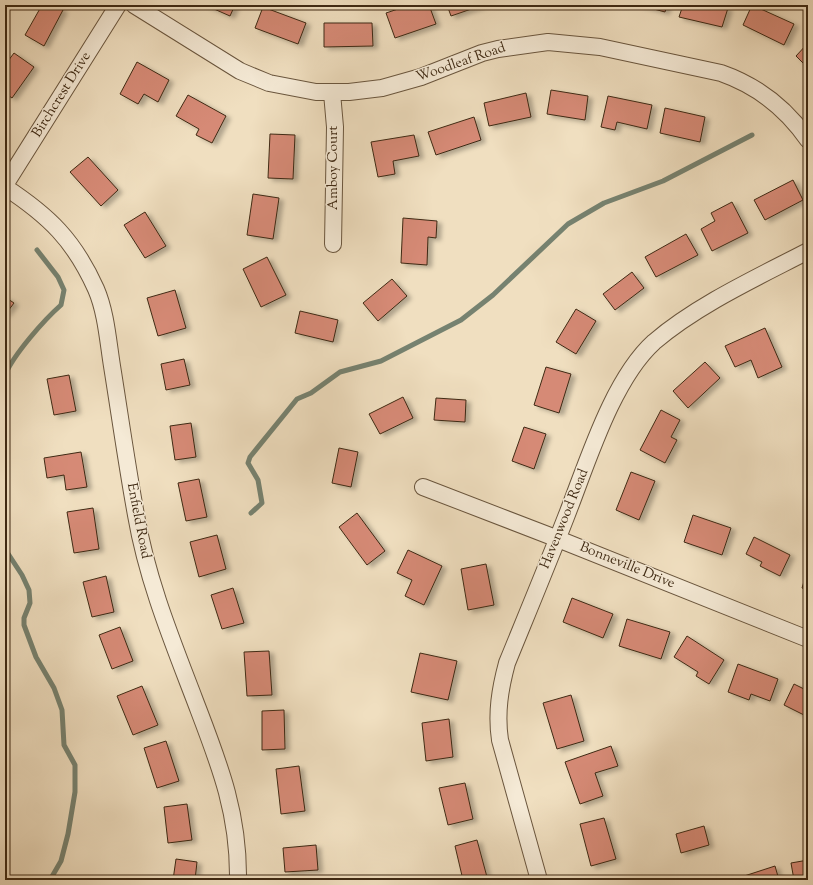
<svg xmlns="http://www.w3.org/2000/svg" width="813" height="885" viewBox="0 0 813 885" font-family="'Sorts Mill Goudy',serif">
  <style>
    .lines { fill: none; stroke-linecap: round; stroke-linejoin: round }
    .stream { stroke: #768270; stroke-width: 5 }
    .building { fill: #d68a76; stroke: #3e2913; filter: url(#shadow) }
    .minor-casing { stroke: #6a563e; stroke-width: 18 }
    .minor { stroke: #f5ead6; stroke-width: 16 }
    .labels { text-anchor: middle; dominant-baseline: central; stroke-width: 3; stroke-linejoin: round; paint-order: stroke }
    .street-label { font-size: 14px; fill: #3e2913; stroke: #f5ead6 }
  </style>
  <defs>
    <filter id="shadow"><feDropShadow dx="4.5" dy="2.5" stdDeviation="2" flood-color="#0004"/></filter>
  </defs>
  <rect width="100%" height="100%" fill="#f0dfc0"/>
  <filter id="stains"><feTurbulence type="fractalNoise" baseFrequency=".005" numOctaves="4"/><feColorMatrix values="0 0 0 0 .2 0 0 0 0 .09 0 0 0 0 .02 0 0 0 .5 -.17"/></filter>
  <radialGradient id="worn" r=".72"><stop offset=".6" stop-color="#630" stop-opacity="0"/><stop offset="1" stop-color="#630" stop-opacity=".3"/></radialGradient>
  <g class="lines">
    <!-- stream -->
    <path class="stream" d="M5 375C14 354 44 320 61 305L64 290 58 277 37 250
      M251 513 262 503 258 480 248 463 250 457 297 399 311 393 340 372 381 361 461 320 493 295 568 224 604 203 663 181 752 135
      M5 549 22 575 29 590 30 603 24 618V625L36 657 54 688 62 710 64 745 75 765V792L68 834 61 861 50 880"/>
  </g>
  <!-- building -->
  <path class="building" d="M42 5H54L63 10 44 46 25 35Z
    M205 5H235L230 16Z
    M410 5H429L436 24 395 38 386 13Z
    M447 5H483L451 16Z
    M639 5H667L665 12Z
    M683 5H717L728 8 722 27 679 17Z
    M752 5 794 24 784 45 743 25Z
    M263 7 306 23 298 44 255 28Z
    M324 23H372L373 46 324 47Z
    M808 43V68L796 56Z
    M14 53 34 67 12 98 5 93V65Z
    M137 62 169 80 158 102 144 94 138 104 120 94Z
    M551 90 588 96 585 120 547 114Z
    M526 93 531 117 489 126 484 103Z
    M188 95 226 116 212 143 196 135 199 129 176 116Z
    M608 96 652 105 647 129 617 122 615 130 601 127Z
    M665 108 705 117 700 142 660 133Z
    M474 117 481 140 436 155 428 132Z
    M270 134 295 135 293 179 268 178Z
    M414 135 419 156 393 161 395 174 378 177 371 142Z
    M88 157 118 190 101 206 70 172Z
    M793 180 803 200 765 220 754 200Z
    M253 194 279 198 273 239 247 235Z
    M732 202 748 233 712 251 701 229 715 221 711 213Z
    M145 212 166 246 145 258 124 225Z
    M403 218 437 221 436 238 428 237 427 265 401 263Z
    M686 234 698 255 656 277 645 257Z
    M267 257 286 295 261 307 243 269Z
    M632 272 644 288 615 310 603 294Z
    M392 279 407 296 378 321 363 303Z
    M175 290 186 328 158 336 147 298Z
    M5 297 14 303 5 315Z
    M576 309 596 321 576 354 556 342Z
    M300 311 338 320 333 342 295 333Z
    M765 328 782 367 758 378 751 360 735 367 725 346Z
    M184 359 190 385 166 390 161 364Z
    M705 362 720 378 688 408 673 391Z
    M546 367 571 374 559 413 534 405Z
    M69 375 76 411 54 415 47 379Z
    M403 397 413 418 380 434 369 414Z
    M436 398 466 400 465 422 434 420Z
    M661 410 680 420 671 437 677 440 665 463 640 450Z
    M191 423 196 457 175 460 170 426Z
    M524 427 546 434 534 469 512 461Z
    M339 448 358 452 351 487 332 483Z
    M81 452 87 487 66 490 64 475 47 478 44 458Z
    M631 472 655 481 639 520 616 510Z
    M199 479 207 517 186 521 178 483Z
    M93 508 99 549 74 553 67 512Z
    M357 513 385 551 367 565 339 527Z
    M693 515 731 528 722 555 684 542Z
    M217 535 226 569 199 577 190 542Z
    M754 537 790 555 780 576 760 566 762 562 746 554Z
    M408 550 442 566 424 605 405 596 412 580 397 573Z
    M486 564 494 605 468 610 461 569Z
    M808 568V590L802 588Z
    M106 576 114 612 92 617 83 582Z
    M233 588 244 623 222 629 211 595Z
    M572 598 613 614 603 638 563 622Z
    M627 619 670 632 661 659 619 646Z
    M120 627 133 661 112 669 99 635Z
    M687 636 724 660 709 684 696 676 698 672 674 657Z
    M269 651 272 695 247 696 244 652Z
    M420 653 457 661 448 700 411 692Z
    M738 664 778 679 770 701 751 694 749 700 728 692Z
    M794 684 808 691V717L784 705Z
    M142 686 158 725 133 735 117 696Z
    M571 695 584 741 557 749 543 703Z
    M284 710 285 749 262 750V711Z
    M449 719 453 757 426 761 422 723Z
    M166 741 179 781 157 788 144 748Z
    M611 746 618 766 595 773 603 796 580 804 565 762Z
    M299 766 305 811 281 814 276 769Z
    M465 783 473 819 448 825 439 788Z
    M187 804 192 840 168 843 164 807Z
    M604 818 616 859 591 866 580 824Z
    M704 826 709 845 681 853 676 834Z
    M477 840 487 877 474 880H463L455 846Z
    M316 845 318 870 285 872 283 848Z
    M176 859 197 862 195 880H173Z
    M808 860V880H794L791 863Z
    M775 866 779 880H732Z"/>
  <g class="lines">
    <!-- minor casing -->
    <g class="minor-casing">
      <path id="minor" d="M134 5 240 71 269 83 316 92H349L382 88 421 77 482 53 498 49 548 42 600 47 721 73C758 86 786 108 808 140
        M332 93 335 127 333 244
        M5 185 118 5
        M5 187C49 216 74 240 96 289 106 312 108 341 112 366 120 416 127 466 136 515 147 579 171 638 194 698 218 761 239 811 238 880
        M423 487 558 539 808 639
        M539 880 500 740C496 713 500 689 507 663 527 614 547 566 566 517 587 464 612 380 654 342 697 305 758 277 808 251"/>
    </g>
    <!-- minor -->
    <use href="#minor" class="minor"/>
  </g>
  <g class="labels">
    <!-- street labels -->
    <g class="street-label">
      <text transform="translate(461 63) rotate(-19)">Woodleaf Road</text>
      <text transform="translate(62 95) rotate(-58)">Birchcrest Drive</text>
      <text transform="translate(334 168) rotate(-90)">Amboy Court</text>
      <text transform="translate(565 519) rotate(-68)">Havenwood Road</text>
      <text transform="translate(138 521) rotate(79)">Enfield Road</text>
      <text transform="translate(627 566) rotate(22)">Bonneville Drive</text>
    </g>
  </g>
  <!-- margin -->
  <rect width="813" height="885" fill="none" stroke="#f0dfc0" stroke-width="20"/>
  <rect x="6" y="6" width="801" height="873" fill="none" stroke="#3e2913" stroke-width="2"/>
  <rect x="10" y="10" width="793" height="865" fill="none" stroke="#3e2913"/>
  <rect width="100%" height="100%" filter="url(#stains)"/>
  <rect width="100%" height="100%" fill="url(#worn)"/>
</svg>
